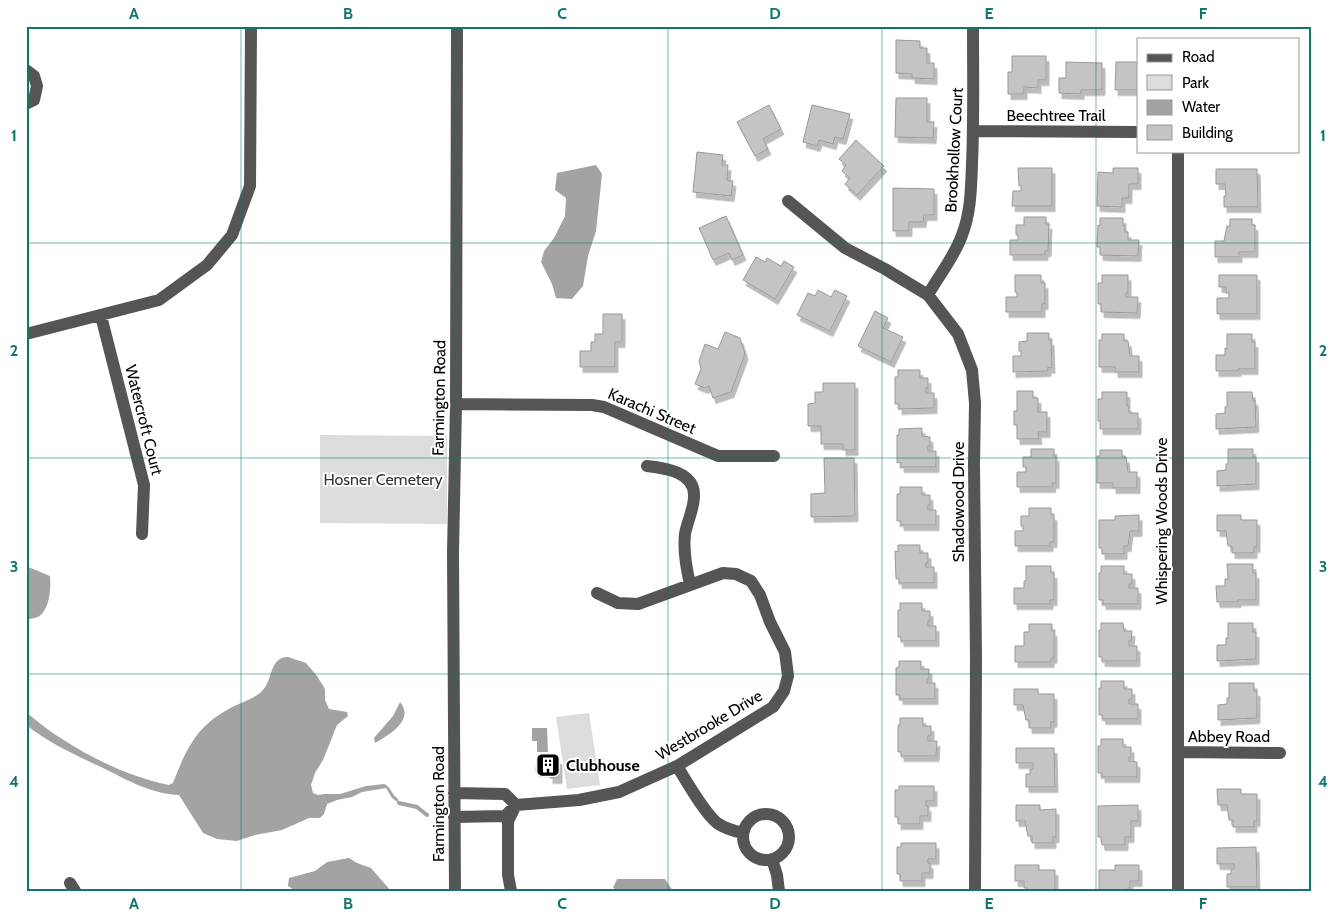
<svg xmlns="http://www.w3.org/2000/svg" width="1337" height="917" viewBox="0 0 1337 917" font-family="Cabin,sans-serif">
  <style>
    .green { fill: #dcdcdc }
    .water { fill: #a3a3a3 }
    .lines { fill: none; stroke-linecap: round; stroke-linejoin: round }
    .stream { stroke: #a3a3a3; stroke-width: 4 }
    .building { fill: #c4c4c4; stroke: #999; filter: url(#shadow) }
    .minor { stroke: #555; stroke-width: 12 }
    .grid { fill: none; stroke: #0f766e; stroke-width: 1; stroke-opacity: 0.55 }
    .labels { text-anchor: middle; dominant-baseline: central; stroke-width: 4; stroke-linejoin: round; paint-order: stroke }
    .street-label { font-size: 16px; fill: #000; stroke: #fff }
    .park-label { font-size: 16px; fill: #333; stroke: #fff }
    .poi-label { font-size: 16px; font-weight: bold; fill: #000; stroke: #fff; text-anchor: start }
    .neatline { fill: none; stroke: #0f766e; stroke-width: 2 }
    .grid-label { font-size: 16px; text-anchor: middle; font-weight: bold; fill: #0f766e }
  </style>
  <defs>
    <filter id="shadow"><feDropShadow dx="3" dy="5.5" stdDeviation="0" flood-color="#0004"/></filter>
  </defs>
  <rect width="100%" height="100%" fill="#fff"/>
  <!-- green -->
  <path class="green" d="M320 435 447 436V524L320 523Z
    M589 713 600 785 567 789 556 717Z"/>
  <!-- water -->
  <path class="water" d="M596 165 602 174 596 231 588 256 583 286 572 299 556 298 552 284 541 262 544 251 554 238 565 216 566 198 555 190 557 173Z
    M26 566 50 576C51 588 50 610 38 617 35 618 30 619 26 620Z
    M288 657 306 663 317 676 325 689V700L329 709 347 712 348 716 337 725 323 760 315 773 311 785 313 793 318 795 325 794H340L366 786 384 784C391 787 392 795 398 799L399 803 392 798 386 788 362 792 352 797 337 800 327 804 324 814 320 818H309L282 830 255 835 237 841 217 839 203 833 179 795C152 794 127 780 103 768 77 756 49 743 26 725V712C64 745 119 775 169 785L173 783C186 750 195 728 227 710 238 703 253 700 262 691 273 681 269 657 288 657Z
    M400 702C415 720 389 735 375 743L374 738 393 716Z
    M532 728H547L548 752H537V741H532Z
    M349 858 357 863 371 868 391 891 294 890 288 886 289 878 315 871 327 862Z
    M617 879H665L673 891H620L613 888Z"/>
  <g class="lines">
    <!-- stream -->
    <path class="stream" d="M399 803 417 807 427 815"/>
  </g>
  <!-- building -->
  <path class="building" d="M896 40 920 41V48H927V63H934V79L912 78V74L896 73Z
    M1012 56H1046V80H1038V88L1024 87V94H1008V72H1012Z
    M1066 62 1102 63V90H1081V94L1059 93V78H1066Z
    M1116 62H1138V93L1137 90H1115Z
    M896 98H927V122H934L933 138 895 137Z
    M769 105 781 129 763 139 768 149 755 156 737 122Z
    M812 105 850 114 843 139 835 137 833 144 819 140 817 146 803 142Z
    M856 140 884 166 857 195 845 184 850 178 842 171 846 165 839 159Z
    M697 152 723 155 722 165H728L727 180 733 181 731 196 693 192Z
    M1018 168H1052V206H1012L1013 191H1021V186H1019Z
    M1113 168H1138V184H1129V198H1122V207L1097 206 1098 172 1113 173Z
    M1216 169H1257L1258 207H1224V196H1226L1225 184H1216Z
    M893 188 934 189V215H924L923 222H909V231H893Z
    M726 216 743 255 732 260 729 253 713 260 699 228Z
    M1024 217H1046V224H1049L1048 251H1045V255H1010V240H1018V235H1016V225H1024Z
    M1100 218H1123V226H1125V232H1128V240H1139L1138 256 1100 255V247H1097L1098 225 1100 226Z
    M1230 219H1252V225H1255V252H1239V257H1215V241H1224L1227 226H1230Z
    M756 257 765 262 767 258 781 266 784 261 794 267 775 299 743 280Z
    M1015 275H1041V283H1045V304H1042V312H1006V297H1017V293L1015 292Z
    M1102 275H1128V293H1126V297H1138L1137 313 1101 312V304H1098V283H1102Z
    M1219 275H1257V314H1217V298H1229V293H1226V287H1219Z
    M818 290 831 297 835 290 847 296 830 331 797 315 808 293 815 296Z
    M875 311 888 318 883 328 903 337 891 362 858 346Z
    M603 314H622V342H615V367H580V351H591V342H595V334H603Z
    M725 332 740 338 745 354 731 392 713 398 709 386 705 388 695 384 701 369 699 361 705 344 718 349Z
    M1027 333H1049V340H1051L1052 368 1048 367V371L1013 372V356H1021V351H1019V342L1027 341Z
    M1102 334H1124V341H1128L1130 356H1139V372H1115V367H1099V340H1102Z
    M1227 334H1252V342H1255V369H1238V371H1216V355H1225V348L1227 349Z
    M898 370H920V378H928V388H926V393H934V408L899 409V404H895V377H898Z
    M823 383H855V450H843V444H821V426H808V404L815 403V392H823Z
    M1017 391H1033V398H1038V412H1047V432H1038L1039 439H1017V425H1014V411H1017Z
    M1102 392H1127V406H1129V413H1138V429H1100V421H1098V399H1102Z
    M1227 392H1252L1253 400H1255L1256 427 1216 429V414L1225 413V407H1227Z
    M922 428V436L930 437V446H928V451H936V467H901V462L897 463V435H899V429Z
    M1031 449H1054V456H1056V483H1052L1053 487H1017V472H1026V467H1023V457H1031Z
    M1228 449H1253V457H1256V484L1217 486V471L1226 470V464H1228Z
    M1100 450H1122V457H1126L1128 472H1137V488H1113V483H1097V456H1100Z
    M824 458H854L855 516 811 517V494L825 493Z
    M900 487H922V495H930V505H928V510H936V525H901V521H897V494H900Z
    M1029 508H1051V515H1054V542H1050V546H1015V531H1023V526H1021V516H1029Z
    M1139 515V531H1130L1128 546H1124V554H1102V548H1099V520H1115V516Z
    M1217 515H1241V520H1257V547H1254V553H1232V546H1228L1226 531H1217Z
    M898 545H920V553H928V562L926 563V567H934V583H899V579H896L895 551 898 552Z
    M1227 564H1253V573H1256V600H1238V602H1217L1216 586H1225V579H1228Z
    M1026 566H1051V573H1054V600H1050V604H1014V588H1024V581H1026Z
    M1101 566H1124V574H1132V584H1129V588H1138V604H1103V600H1099V573H1101Z
    M900 603H922V611H930V621H928V626H936V641H901V637H898V610H900Z
    M1101 623H1123L1124 631H1132L1131 641H1129V646H1137V661H1102V657H1099V630H1101Z
    M1228 623H1253V632H1256V659L1217 661V645H1226V638H1228Z
    M1029 624H1052V631H1054V658H1051V662H1015V646H1024V632H1029Z
    M899 661H921V669H929V679H927V683H935V699H900V695H896V668L899 667Z
    M1101 681H1124V689H1132V699H1129V704H1138V719H1103L1102 715H1099V688H1101Z
    M1229 683H1254V691H1257V718L1218 720V705L1227 704V698H1229Z
    M1014 689H1038V694H1054V722H1051V728H1029V720H1026L1023 705H1014Z
    M900 718H923V726H931V736H928V741H937L936 756H901V752H898V725H900Z
    M1101 739H1123V747H1131V757H1129V761L1137 762V777H1102V773H1098V746H1101Z
    M1016 748H1054L1055 787H1026V774H1030V769H1033V763H1016Z
    M537 759H559V778H550V771H536Z
    M899 786H934V801H926V806H928V816H920V824H898V817H895V790H899Z
    M1217 789H1241V794H1257V821H1254V827H1233V820H1229L1227 805H1218Z
    M1016 805H1040V810L1056 809V837H1053V843H1032V836H1028L1025 821H1016Z
    M1138 805V821H1131V837H1125V845H1102L1101 837H1098V806Z
    M901 843H936V859H928V863H930V873H922V881H900V874H897V847H901Z
    M1256 847 1257 887H1227V874H1231V869H1234V864H1217V848Z
    M1015 865H1039V870H1055V891H1027V888H1024V881H1015Z
    M1115 865H1139V881H1130V888H1128V891H1099V870H1115Z"/>
  <g class="lines">
    <!-- minor -->
    <path class="minor" d="M26 70 34 76 37 86 34 100 26 104
      M973 131 1138 132
      M1178 151V891
      M788 201 845 248 885 269 928 295 958 334 972 370 975 403 974 464 976 658 975 891
      M928 295C939 275 955 256 962 235 971 212 971 188 972 164 974 118 973 72 973 26
      M101 316 144 485 142 534
      M26 334 159 300 207 265 232 235 250 186 251 26
      M456 404 592 405 604 407 718 456H774
      M647 466C665 468 695 472 694 496 694 509 687 522 685 534 683 551 686 567 690 584
      M1178 752 1280 753
      M677 766C687 782 703 811 717 823 724 828 734 831 743 833
      M454 793 505 794 516 805 505 816 454 817
      M743 837a23 23 0 1 1 46 0a23 23 0 1 1-46 0Z
      M772 859 777 875 779 891
      M70 883 75 891
      M455 891 453 553 456 404 457 26
      M511 891 508 875V821L516 805 579 800 619 792 677 766 773 707 784 691 788 676 785 652 770 622 760 595 751 581 736 574 723 573 638 604 618 603 597 593"/>
  </g>
  <!-- grid -->
  <path class="grid" d="M241 26V891M455 26V891M668 26V891M882 26V891M1096 26V891M26 243H1311M26 458H1311M26 674H1311"/>
  <!-- icons -->
  <defs>
    <g id="building-square" transform="scale(1.25)"><rect x="-9" y="-9" width="18" height="18" rx="4" fill="#000" stroke="#fff"/><path d="M-4-6H4V6H1V3H-1V6H-4ZM-2.5-4.3h1.7v1.8h-1.7ZM.8-4.3h1.7v1.8H.8ZM-2.5-1h1.7V.8h-1.7ZM.8-1h1.7V.8H.8Z" fill="#fff"/></g>
  </defs>
  <g fill-rule="evenodd">
    <use href="#building-square" x="548" y="765"/>
  </g>
  <g class="labels">
    <!-- street labels -->
    <g class="street-label">
      <text x="1056" y="115">Beechtree Trail</text>
      <text transform="translate(954 150) rotate(-87)">Brookhollow Court</text>
      <text transform="translate(439 398) rotate(-89)">Farmington Road</text>
      <text transform="translate(652 411) rotate(23)">Karachi Street</text>
      <text transform="translate(144 420) rotate(76)">Watercroft Court</text>
      <text transform="translate(958 502) rotate(-90)">Shadowood Drive</text>
      <text transform="translate(1161 521) rotate(-90)">Whispering Woods Drive</text>
      <text transform="translate(709 725) rotate(-31)">Westbrooke Drive</text>
      <text x="1229" y="736">Abbey Road</text>
      <text transform="translate(438 804) rotate(-90)">Farmington Road</text>
    </g>
    <!-- park labels -->
    <g class="park-label">
      <text x="383" y="479">Hosner Cemetery</text>
    </g>
    <!-- poi labels -->
    <g class="poi-label">
      <text x="566" y="765">Clubhouse</text>
    </g>
  </g>
  <!-- border -->
  <rect width="1337" height="917" fill="none" stroke="#ffffff" stroke-width="55"/>
  <!-- legend -->
  <rect x="1137" y="38" width="162" height="115" fill="#ffffff" stroke="#999999"/>
  <rect x="1147" y="54" width="25" height="8" fill="#555555" stroke="#999999"/>
  <text x="1182" y="62" font-size="15" fill="#000000">Road</text>
  <rect x="1147" y="75" width="25" height="15" fill="#dcdcdc" stroke="#999999"/>
  <text x="1182" y="88" font-size="15" fill="#000000">Park</text>
  <rect x="1147" y="100" width="25" height="15" fill="#a3a3a3" stroke="#999999"/>
  <text x="1182" y="112" font-size="15" fill="#000000">Water</text>
  <rect x="1147" y="125" width="25" height="15" fill="#c4c4c4" stroke="#999999"/>
  <text x="1182" y="138" font-size="15" fill="#000000">Building</text>
  <rect x="28" y="28" width="1282" height="862" class="neatline"/>
  <g class="grid-label">
    <text x="134" y="19">A</text>
    <text x="348" y="19">B</text>
    <text x="562" y="19">C</text>
    <text x="775" y="19">D</text>
    <text x="989" y="19">E</text>
    <text x="1203" y="19">F</text>
    <text x="14" y="141">1</text>
    <text x="1323" y="141">1</text>
    <text x="14" y="356">2</text>
    <text x="1323" y="356">2</text>
    <text x="14" y="572">3</text>
    <text x="1323" y="572">3</text>
    <text x="14" y="787">4</text>
    <text x="1323" y="787">4</text>
    <text x="134" y="909">A</text>
    <text x="348" y="909">B</text>
    <text x="562" y="909">C</text>
    <text x="775" y="909">D</text>
    <text x="989" y="909">E</text>
    <text x="1203" y="909">F</text>
  </g>
</svg>
